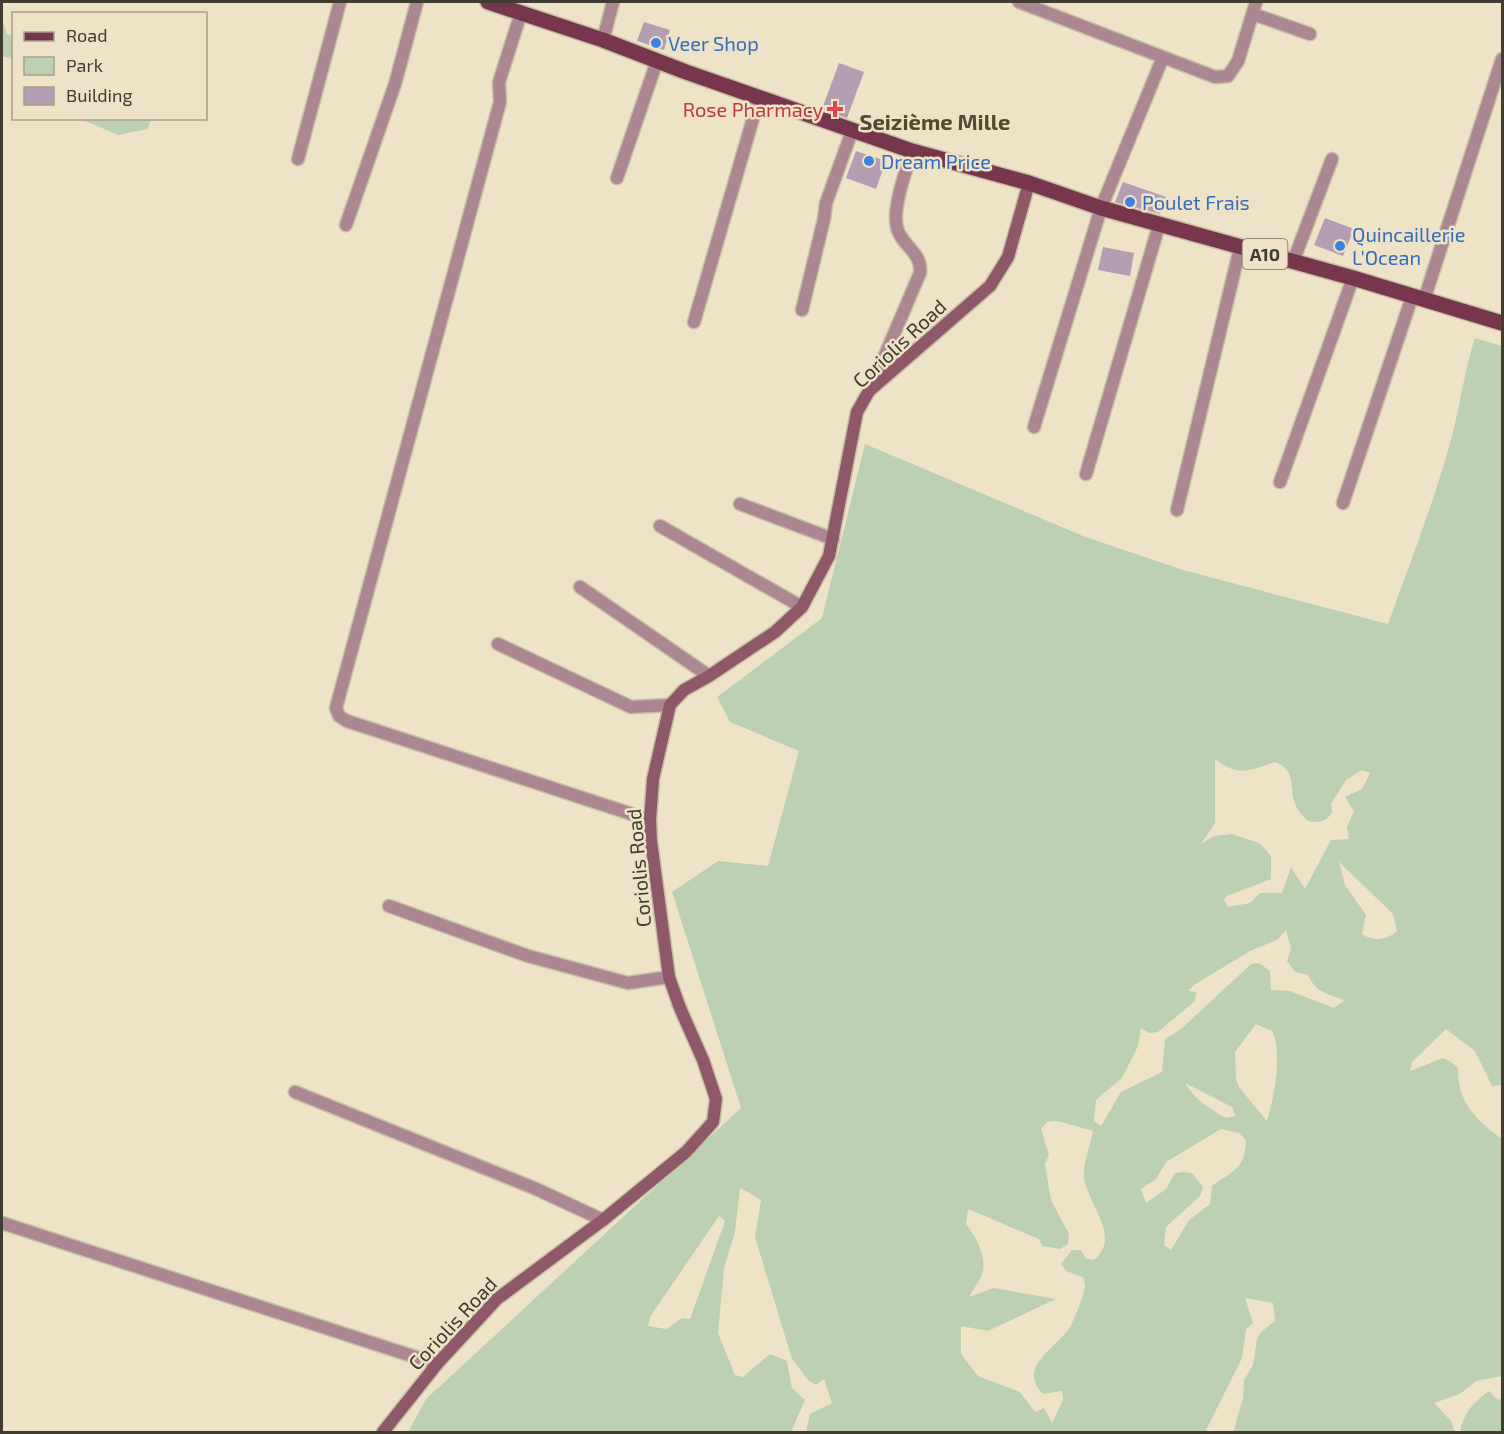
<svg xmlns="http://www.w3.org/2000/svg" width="1504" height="1434" viewBox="0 0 1504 1434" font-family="'Exo 2',sans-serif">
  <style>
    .green { fill: #bdd1b2; fill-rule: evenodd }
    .building { fill: #b59db3 }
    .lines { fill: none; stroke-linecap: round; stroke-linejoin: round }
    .street-casing { stroke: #c8bea5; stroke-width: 15 }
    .secondary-casing { stroke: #c8bea5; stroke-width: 15 }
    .primary-casing { stroke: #c8bea5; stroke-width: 18 }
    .street { stroke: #ac8690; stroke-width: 12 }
    .secondary { stroke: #8e5868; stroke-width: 12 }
    .primary { stroke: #76374d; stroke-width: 15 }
    .shop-dot { fill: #3f7fe0; stroke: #eee3c6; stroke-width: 2 }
    .health-dot { fill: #e0444e; stroke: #eee3c6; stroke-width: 2 }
    .labels { text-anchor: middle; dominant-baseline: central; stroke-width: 5; stroke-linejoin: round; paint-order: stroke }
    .shield { fill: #eee3c6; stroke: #746e5d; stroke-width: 1.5 }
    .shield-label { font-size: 18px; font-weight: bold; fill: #403c30 }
    .shop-label { font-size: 20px; fill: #366cbe; stroke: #eee3c6; text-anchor: start }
    .health-label { font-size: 20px; fill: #be3a42; stroke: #eee3c6; text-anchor: end }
    .street-label { font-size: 20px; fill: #403c30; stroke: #eee3c6 }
    .quarter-label { font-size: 22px; font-weight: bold; fill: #524930; stroke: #eee3c6 }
  </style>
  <rect width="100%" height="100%" fill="#eee3c6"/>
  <!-- green -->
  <path class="green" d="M2 20 7 34 13 36V59L2 56Z
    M81 119H151L148 129 118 135Z
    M1475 338 1502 346V1085L1492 1086 1475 1051 1446 1029 1412 1062 1410 1071 1443 1058 1451 1062 1458 1068C1457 1102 1476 1120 1502 1139V1376L1476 1381 1460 1394 1434 1403 1451 1421 1455 1432H1233L1243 1398 1244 1380 1253 1365 1257 1339 1261 1332 1275 1321 1273 1303 1245 1298 1253 1323 1246 1329 1242 1358 1205 1432H806L810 1414 832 1403 824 1379 816 1385 808 1380 792 1359 755 1237 761 1200 740 1188 735 1232 724 1268 718 1333 735 1375 743 1377 770 1354 787 1361 792 1388 805 1400 791 1432H408L426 1399 741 1108 672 892 718 861 768 866 799 751 730 722 717 697 822 618 865 444 1083 536 1183 570 1388 624C1411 560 1436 497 1453 432 1461 400 1465 368 1475 338ZM1215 759C1238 777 1249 771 1275 762 1298 771 1288 788 1296 806 1298 811 1304 817 1308 821 1319 823 1325 822 1332 813L1331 804 1346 780 1362 770 1370 773 1362 789 1345 797 1354 811 1347 827 1349 839 1331 840 1305 889 1291 867 1282 893H1260L1250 903 1228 907 1224 900 1227 896 1271 879V856L1259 843 1232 834 1214 836 1201 844 1215 823ZM1339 862 1393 914 1397 931C1387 940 1373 942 1362 934L1366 915 1345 885ZM1286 930 1291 949 1287 961 1295 972 1308 975C1317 994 1327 993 1344 1000L1334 1008 1290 991 1271 990 1270 971 1259 963 1251 964 1181 1029 1165 1039 1162 1072 1121 1092 1101 1126 1094 1121 1096 1100 1122 1078 1138 1046 1141 1028 1149 1033 1158 1032 1195 1001 1196 992 1188 991 1194 985 1250 951 1277 940ZM1256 1024 1272 1031C1283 1054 1274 1097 1267 1121L1239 1087 1236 1079 1235 1052ZM1185 1083 1232 1107 1235 1116 1226 1118C1210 1109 1194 1099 1185 1083ZM1058 1121 1093 1131C1091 1143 1082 1167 1084 1178 1088 1205 1122 1237 1094 1260L1085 1258 1081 1250H1072L1061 1264 1066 1271 1083 1277C1084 1279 1085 1285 1085 1286 1084 1295 1073 1324 1068 1330 1054 1349 1017 1368 1043 1394L1062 1391 1063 1400 1052 1423 1044 1408 1035 1412 1020 1392 978 1376 961 1354V1326L988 1331 1056 1299 994 1288 969 1297C972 1290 978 1284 981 1277 989 1260 976 1237 966 1224L968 1209 1039 1239 1042 1246 1060 1249 1068 1244 1069 1234 1051 1200 1045 1164 1049 1155 1041 1129 1047 1122ZM1221 1129 1239 1133 1246 1140C1245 1169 1234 1170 1212 1186L1210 1204 1189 1220 1171 1250 1164 1245 1166 1227 1200 1196 1203 1187 1192 1173 1183 1172 1175 1173 1166 1189 1146 1203 1141 1189 1156 1179 1166 1162ZM719 1216 725 1221 690 1319 682 1318 666 1329 648 1326 650 1317Z
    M1489 1391 1498 1400 1502 1398V1432H1460C1463 1413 1474 1402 1489 1391Z"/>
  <!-- building -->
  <path class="building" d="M644 22 670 30 664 50 637 41Z
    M839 63 864 72 847 118 822 109Z
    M856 151 886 161 876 189 846 178Z
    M1123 182 1166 197 1160 214 1115 202Z
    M1325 218 1354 229 1343 256 1314 245Z
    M1103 247 1134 253 1130 276 1098 270Z"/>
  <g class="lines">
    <!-- street casing -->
    <g class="street-casing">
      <path id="street" d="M1019 2 1215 77 1228 76 1238 61 1256 2
        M521 13 499 82 500 102 336 708 339 716 347 721 650 820
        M1253 14 1310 34
        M603 40 613 2
        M298 159 340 2
        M617 178 657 61
        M346 225 395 84 417 2
        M1293 262 1332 159
        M1424 300 1502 59
        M802 310 824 219 826 203 852 131
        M694 322 759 98
        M870 390 920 273C922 254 906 248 899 233 889 215 906 171 912 151
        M1034 427 1101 208 1163 57
        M1086 474 1159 225
        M1280 482 1353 278
        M1343 503 1412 297
        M740 504 833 539
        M1177 510 1240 248
        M660 526 802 607
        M580 587 709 676
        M498 644 631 707 670 705
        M389 906 528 956 628 983 669 977
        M295 1092 534 1188 603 1220
        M2 1223 437 1364"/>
    </g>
    <!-- secondary casing -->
    <g class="secondary-casing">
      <path id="secondary" d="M383 1432 437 1364 497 1299 603 1220 686 1152 713 1122 716 1099 703 1060 680 1008 669 977 651 841 650 820 653 779 670 705 684 690 709 676 775 632 802 607 829 556 857 412 869 391 990 286 1008 257 1029 183"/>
    </g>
    <!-- primary casing -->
    <g class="primary-casing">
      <path id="primary" d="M488 2 603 40 686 72 912 151 1029 183 1101 208 1353 278 1502 323"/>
    </g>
    <!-- street -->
    <use href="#street" class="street"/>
    <!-- secondary -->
    <use href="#secondary" class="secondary"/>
    <!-- primary -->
    <use href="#primary" class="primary"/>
  </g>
  <!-- markers -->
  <g class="shop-dot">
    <circle cx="656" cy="43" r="6"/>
    <circle cx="869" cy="161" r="6"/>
    <circle cx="1130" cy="202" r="6"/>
    <circle cx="1340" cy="246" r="6"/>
  </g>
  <path class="health-dot" d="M832 100h6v6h6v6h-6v6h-6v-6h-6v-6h6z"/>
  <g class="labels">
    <!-- shield labels -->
    <rect class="shield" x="1242.5" y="239" width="45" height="30" rx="4.5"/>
    <g class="shield-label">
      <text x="1265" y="254">A10</text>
    </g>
    <!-- shop labels -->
    <g class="shop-label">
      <text x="668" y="43">Veer Shop</text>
      <text x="881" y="161">Dream Price</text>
      <text x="1142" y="202">Poulet Frais</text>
      <text x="1352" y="234">Quincaillerie<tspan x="1352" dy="23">L'Ocean</tspan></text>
    </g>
    <!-- health labels -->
    <g class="health-label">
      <text x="823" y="109">Rose Pharmacy</text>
    </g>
    <!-- street labels -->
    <g class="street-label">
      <text transform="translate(899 343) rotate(-43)">Coriolis Road</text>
      <text transform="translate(638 868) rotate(-95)">Coriolis Road</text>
      <text transform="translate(452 1323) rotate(-47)">Coriolis Road</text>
    </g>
    <!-- quarter labels -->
    <g class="quarter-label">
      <text x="935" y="121">Seizième Mille</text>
    </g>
  </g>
  <!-- border -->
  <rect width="1504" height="1434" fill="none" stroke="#403c30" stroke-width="6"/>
  <!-- legend -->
  <rect x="12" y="12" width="195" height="108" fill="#eee3c6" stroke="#a8a08a" stroke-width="1.5"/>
  <rect x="24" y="32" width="30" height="9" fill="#76374d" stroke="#a8a08a" stroke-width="1.5"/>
  <text x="66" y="42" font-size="18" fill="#403c30">Road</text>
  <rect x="24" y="57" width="30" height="18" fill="#bdd1b2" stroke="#a8a08a" stroke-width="1.5"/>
  <text x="66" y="72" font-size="18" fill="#403c30">Park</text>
  <rect x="24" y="87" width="30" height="18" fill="#b59db3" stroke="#a8a08a" stroke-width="1.5"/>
  <text x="66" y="102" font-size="18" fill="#403c30">Building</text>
</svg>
